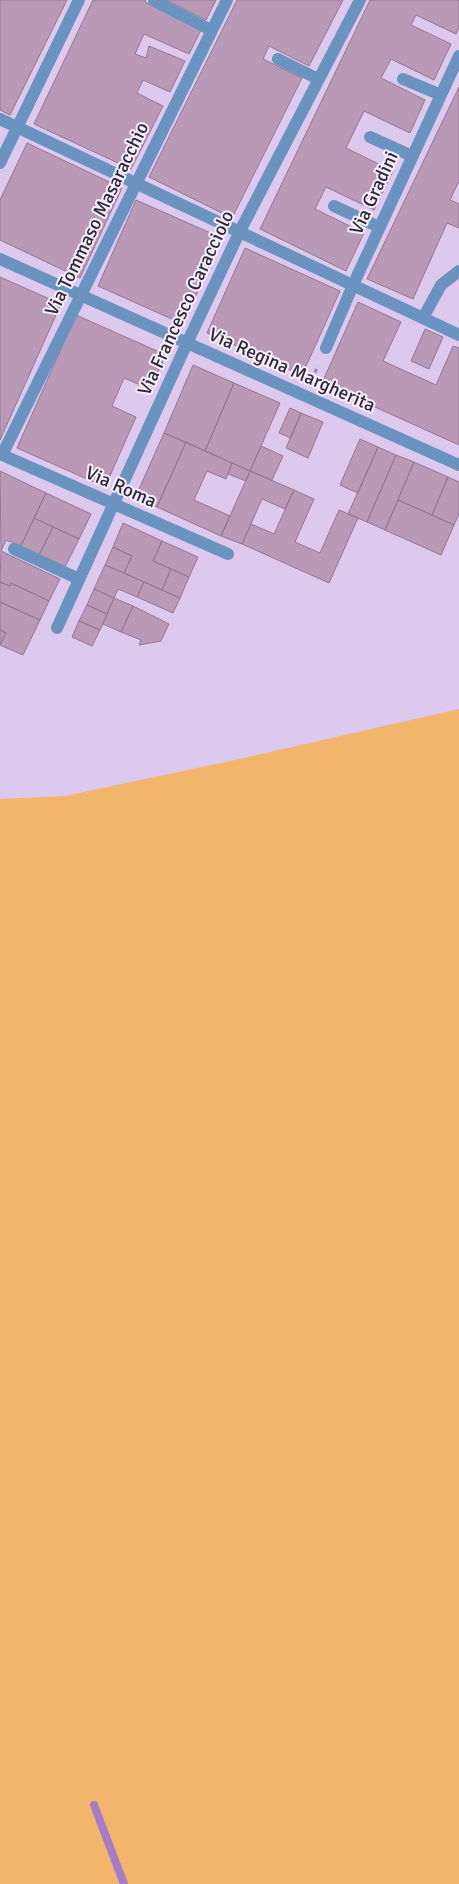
<svg xmlns="http://www.w3.org/2000/svg" width="459" height="1884" viewBox="0 0 459 1884" font-family="Signika,sans-serif">
  <style>
    .green { fill: #f2b56c }
    .lines { fill: none; stroke-linecap: round; stroke-linejoin: round }
    .stream { stroke: #a67cc6; stroke-width: 8 }
    .building { fill: #ba99b7; stroke: #957591 }
    .path { stroke: #9e8dab; stroke-width: 3; stroke-dasharray: 4 4; stroke-linecap: butt }
    .minor { stroke: #6a94bf; stroke-width: 12 }
    .labels { text-anchor: middle; dominant-baseline: central; stroke-width: 4; stroke-linejoin: round; paint-order: stroke }
    .street-label { font-size: 19px; fill: #302836; stroke: #f7effe }
  </style>
  <rect width="100%" height="100%" fill="#ddc8ee"/>
  <!-- green -->
  <path class="green" d="M459 709V1884H0V799L65 796 235 760Z"/>
  <g class="lines">
    <!-- stream -->
    <path class="stream" d="M94 1805 124 1884"/>
  </g>
  <!-- building -->
  <path class="building" d="M0 0H67L10 115 0 110Z
    M93 0H146L145 2 201 30 189 54 144 34 135 54 146 58 149 46 185 61 170 92 143 80 137 93 163 106 131 169 34 124Z
    M166 0H216L206 20Z
    M237 0H343L309 66 269 46 263 59 302 78 232 218 149 177Z
    M370 0H459V28L456 34 416 15 411 25 451 44 434 80 391 59 381 78 425 100 410 133 364 111 346 148 393 171 374 210 326 187 315 209 364 233 346 271 260 229Z
    M459 87V181L450 200 459 204V228L447 223 413 299 367 279Z
    M27 143 122 188 80 278 0 240V200Z
    M136 200 222 238 183 324 98 286Z
    M245 248 340 291 302 375 207 333Z
    M0 277 61 304 0 440Z
    M358 302 401 322 383 361 436 385 453 346 459 348V445L322 383Z
    M76 315 166 355 150 389 124 378 112 406 136 417 105 487 17 448Z
    M425 329 443 337 429 369 411 361Z
    M193 365 234 383 205 451 164 433Z
    M234 383 280 403 250 471 205 451Z
    M290 408 301 413 291 438 279 433Z
    M301 413 323 422 308 458 286 448Z
    M164 433 186 442 157 507 135 498Z
    M360 439 378 447 358 493 340 485Z
    M186 442 232 463 226 479 207 471 194 500 230 516 221 536 157 507Z
    M261 446 283 456 272 480 250 471Z
    M378 447 396 455 367 522 348 514Z
    M396 455 414 462 385 530 367 522Z
    M414 462 448 477 432 515 398 500Z
    M232 463 250 471 246 481 228 474Z
    M0 471 46 493 21 546 6 540 1 551Z
    M250 471 294 490 285 509 262 499 242 544 221 536Z
    M448 477 459 482V514L454 525 432 515Z
    M294 490 314 499 295 542 320 553 339 510 358 518 329 583 242 544 251 524 274 534Z
    M46 493 91 514 79 539 34 518Z
    M398 500 454 525 441 555 385 530Z
    M34 518 53 527 39 555 21 546Z
    M123 523 162 541 153 561 171 569 162 590 124 573 132 556 113 547Z
    M53 527 79 539 65 567 39 555Z
    M162 541 198 557 189 577 153 561Z
    M113 547 132 556 124 573 105 565Z
    M1 551 60 579 49 601 11 583 10 586 0 582Z
    M105 565 144 582 137 597 118 589 114 598 94 589Z
    M171 569 189 577 180 598 162 590Z
    M0 582 10 586 11 583 49 601 40 620 0 602Z
    M144 582 180 598 173 613 137 597Z
    M94 589 114 598 107 614 87 605Z
    M114 598 133 606 121 632 103 624Z
    M0 602 40 620 23 655 0 645 6 633 0 630Z
    M87 605 107 614 100 630 79 621Z
    M133 606 169 624 161 641 139 645 141 640 121 632Z
    M79 621 100 630 92 646 72 637Z
    M0 630 6 633 0 644Z"/>
  <g class="lines">
    <!-- path -->
    <path class="path" d="M312 380 318 365"/>
    <!-- minor -->
    <path class="minor" d="M154 1 211 30
      M278 59 318 79
      M403 79 441 95
      M0 119C153 191 305 264 459 335
      M370 137 412 156
      M0 163 79 0
      M334 206 379 227
      M0 259 459 465
      M423 318 441 285 459 271
      M326 348 353 285 459 56
      M0 454 228 554
      M2 455 227 0
      M14 549 79 579
      M57 628 187 343 240 231 360 0"/>
  </g>
  <g class="labels">
    <!-- street labels -->
    <g class="street-label">
      <text transform="translate(374 193) rotate(-65)">Via Gradini</text>
      <text transform="translate(97 219) rotate(-64)">Via Tommaso Masaracchio</text>
      <text transform="translate(186 303) rotate(-65)">Via Francesco Caracciolo</text>
      <text transform="translate(292 370) rotate(24)">Via Regina Margherita</text>
      <text transform="translate(121 487) rotate(24)">Via Roma</text>
    </g>
  </g>
</svg>
